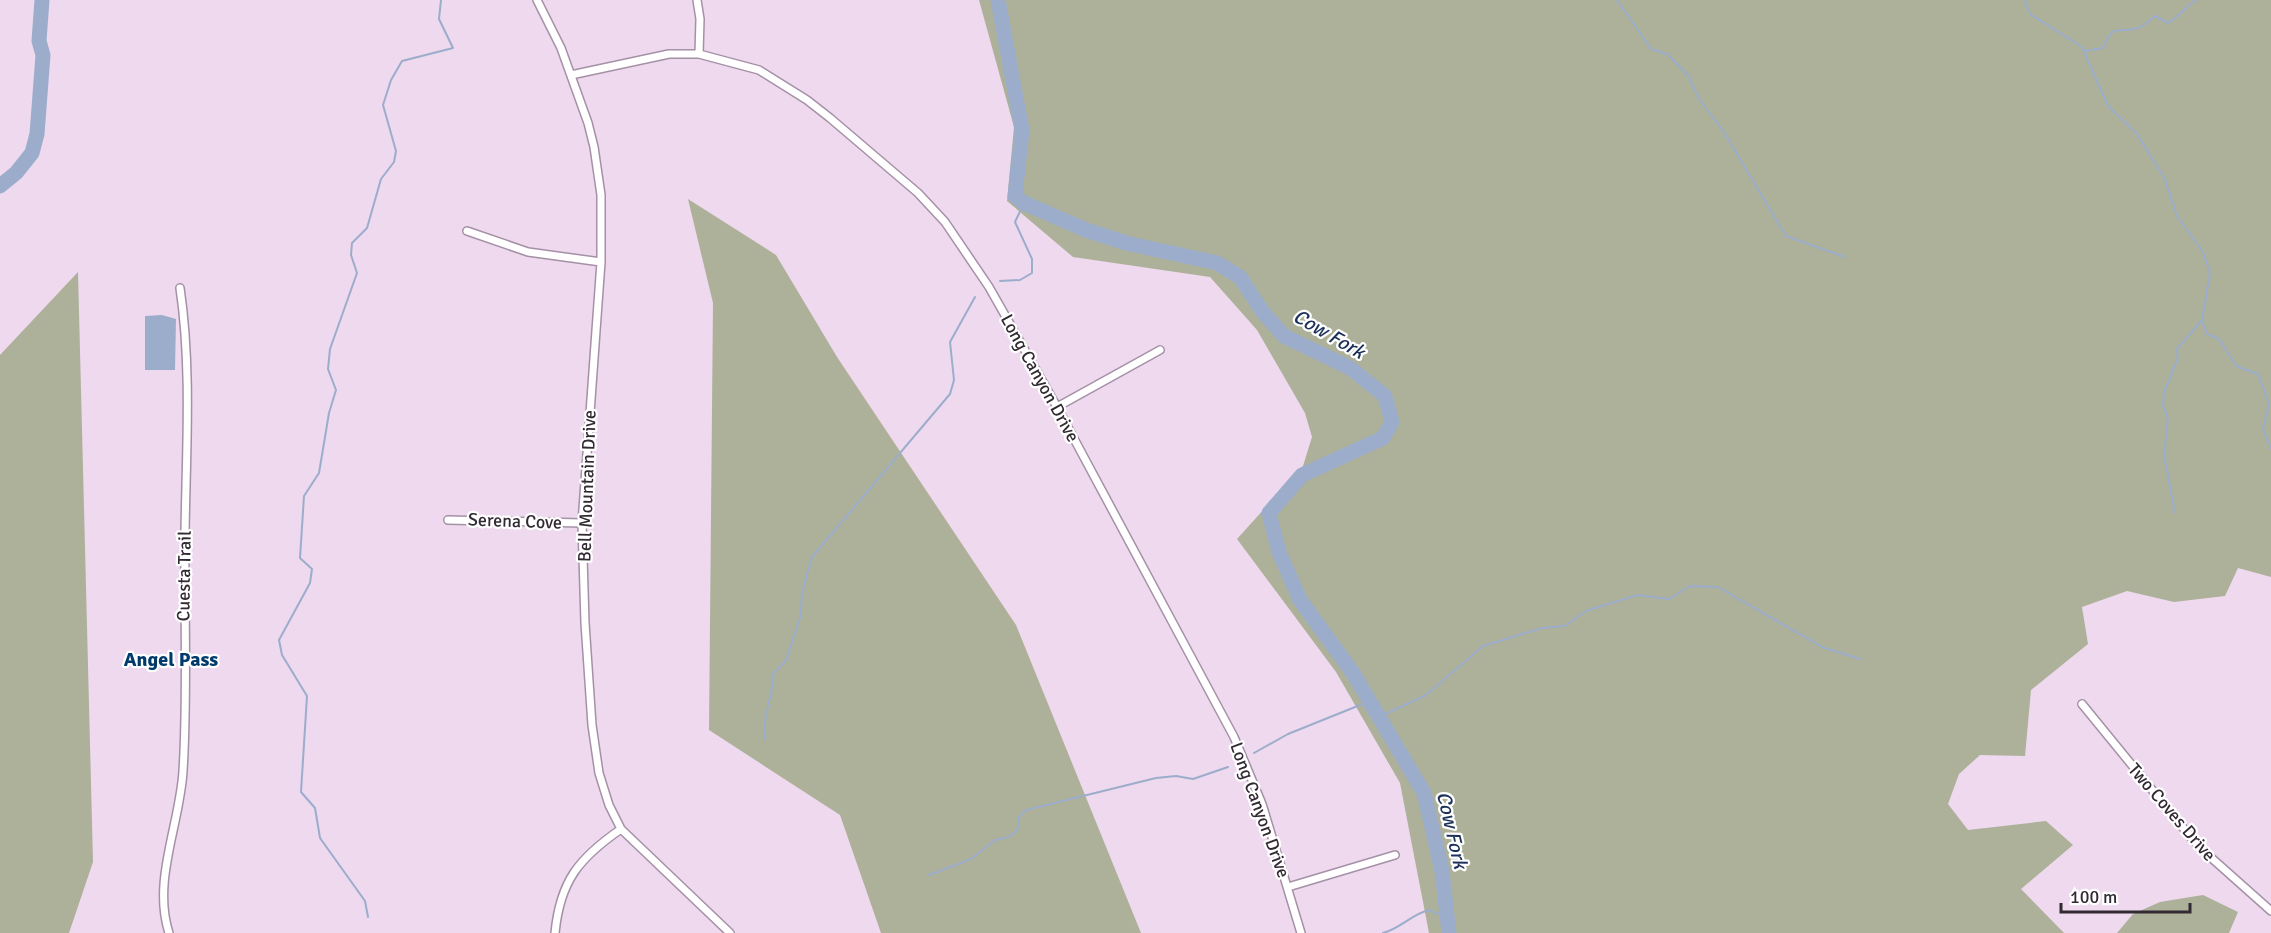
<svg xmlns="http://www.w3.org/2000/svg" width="2271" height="933" viewBox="0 0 2271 933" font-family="Signika,sans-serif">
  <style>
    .green { fill: #adb199 }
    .water { fill: #9cadcb }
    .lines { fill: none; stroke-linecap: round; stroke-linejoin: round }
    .stream { stroke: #9cadcb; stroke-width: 2 }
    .river { stroke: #9cadcb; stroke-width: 15 }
    .minor-casing { stroke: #a591a6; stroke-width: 10 }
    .minor { stroke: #fff; stroke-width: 7 }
    .labels { text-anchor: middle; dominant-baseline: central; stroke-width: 4.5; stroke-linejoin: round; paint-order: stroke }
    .street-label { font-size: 18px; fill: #322a32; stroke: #fff }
    .water-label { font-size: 20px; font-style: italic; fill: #1c315a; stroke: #fff }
    .neighbourhood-label { font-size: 20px; font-weight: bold; fill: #003b6b; stroke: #fff }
  </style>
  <rect width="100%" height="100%" fill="#eed9ef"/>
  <!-- green -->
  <path class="green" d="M979 0H2271V577L2238 568 2225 596 2174 602 2127 591 2082 607 2088 644 2031 690 2025 756 1980 755 1959 774 1948 804 1968 830 2046 821 2073 845 2021 889 2064 933H1429L1400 783 1336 672 1237 539 1303 466 1312 437 1305 413 1257 330 1210 277 1073 257 1007 201 1014 127Z
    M688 199 776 255 837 357 1016 625 1141 933H881L840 815 709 730 713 303Z
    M78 272 93 862 69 933H0V355Z
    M2203 895 2238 912 2229 933H2117L2133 914 2160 902Z"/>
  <!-- water -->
  <path class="water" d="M162 315 176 319 175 370H145V316Z"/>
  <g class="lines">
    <!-- stream -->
    <path class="stream" d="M1617 0 1651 49 1667 54 1688 75 1699 99 1722 129 1786 236 1845 257
      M2025 0 2030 14 2082 47 2108 106 2136 133 2165 179 2177 216 2203 252 2210 273 2202 320 2207 334 2219 339 2236 366 2258 374 2269 404 2263 428 2271 449
      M2085 51 2103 48C2115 20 2118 35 2138 28 2144 26 2150 20 2155 16L2168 23C2180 16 2185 7 2196 0
      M1000 281 1020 280 1032 273V259L1015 222 1024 203
      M2175 513 2164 455 2168 417 2163 406 2164 392 2178 358 2176 350 2202 320
      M1379 717 1426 695 1483 646 1542 628 1565 626 1586 611 1637 595 1669 599 1690 586 1718 587 1822 647 1860 659
      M765 740C762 715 773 700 773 674L786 660 800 618 802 593 812 557 950 394 954 380 950 342 975 297
      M1254 753 1288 734 1370 701
      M929 875 971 859 995 840 1009 837 1018 829 1019 817 1026 810 1156 778 1176 776 1193 779 1228 767
      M368 917 365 901 320 838 315 808 301 792 307 696 282 655 279 640 310 583 312 569 300 558 304 496 319 473 329 413 336 390 328 369 330 349 357 273 351 255 352 243 367 228 381 179 394 162 396 151 383 105 391 80 402 61 453 48 439 19 441 0
      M1383 933C1401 928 1412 914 1429 910L1438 914H1447"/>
    <!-- river -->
    <path class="river" d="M998 0 1022 130 1015 196 1024 203 1086 230 1126 243 1217 263 1240 277 1262 311 1284 336 1350 368 1385 396 1392 422 1383 438 1302 475 1269 513 1279 552 1300 600 1353 673 1424 793 1442 871 1449 933
      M0 186 16 173 32 153 37 134 43 55 39 41 42 0"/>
    <!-- minor casing -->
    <g class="minor-casing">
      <path id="minor" d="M537 0 561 48 588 123 594 147 601 195V262L582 523 585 623 592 725 599 773 609 805 621 829 730 933
        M697 0 700 19 699 54
        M571 75 669 54H699L759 70 807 100 830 118 918 193 945 222 989 287 1057 407 1234 737 1262 804 1301 933
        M467 231 528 252 601 262
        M1057 407 1160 350
        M448 520 582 523
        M2082 704 2198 846 2271 911
        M1288 887 1395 855
        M169 933C152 881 180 824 183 771 188 693 184 613 185 534 186 453 192 369 180 288
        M555 933C560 881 579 858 621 829"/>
    </g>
    <!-- minor -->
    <use href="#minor" class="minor"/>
  </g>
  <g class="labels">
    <!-- street labels -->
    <g class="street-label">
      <text transform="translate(1040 378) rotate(61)">Long Canyon Drive</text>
      <text transform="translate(587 486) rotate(-88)">Bell Mountain Drive</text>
      <text transform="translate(515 521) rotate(2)">Serena Cove</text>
      <text transform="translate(184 576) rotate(-89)">Cuesta Trail</text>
      <text transform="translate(1260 810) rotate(70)">Long Canyon Drive</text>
      <text transform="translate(2172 812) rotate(49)">Two Coves Drive</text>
    </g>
    <!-- water labels -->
    <g class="water-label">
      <text transform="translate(1329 334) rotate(30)">Cow Fork</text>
      <text transform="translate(1452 830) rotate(77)">Cow Fork</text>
    </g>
    <!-- neighbourhood labels -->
    <g class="neighbourhood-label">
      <text x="171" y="659">Angel Pass</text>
    </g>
  </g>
  <!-- scale -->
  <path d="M2061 903v9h129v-9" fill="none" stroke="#322a32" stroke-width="3"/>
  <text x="2070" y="903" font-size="18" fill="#322a32" stroke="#ffffff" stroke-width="4.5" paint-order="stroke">100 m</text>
</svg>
